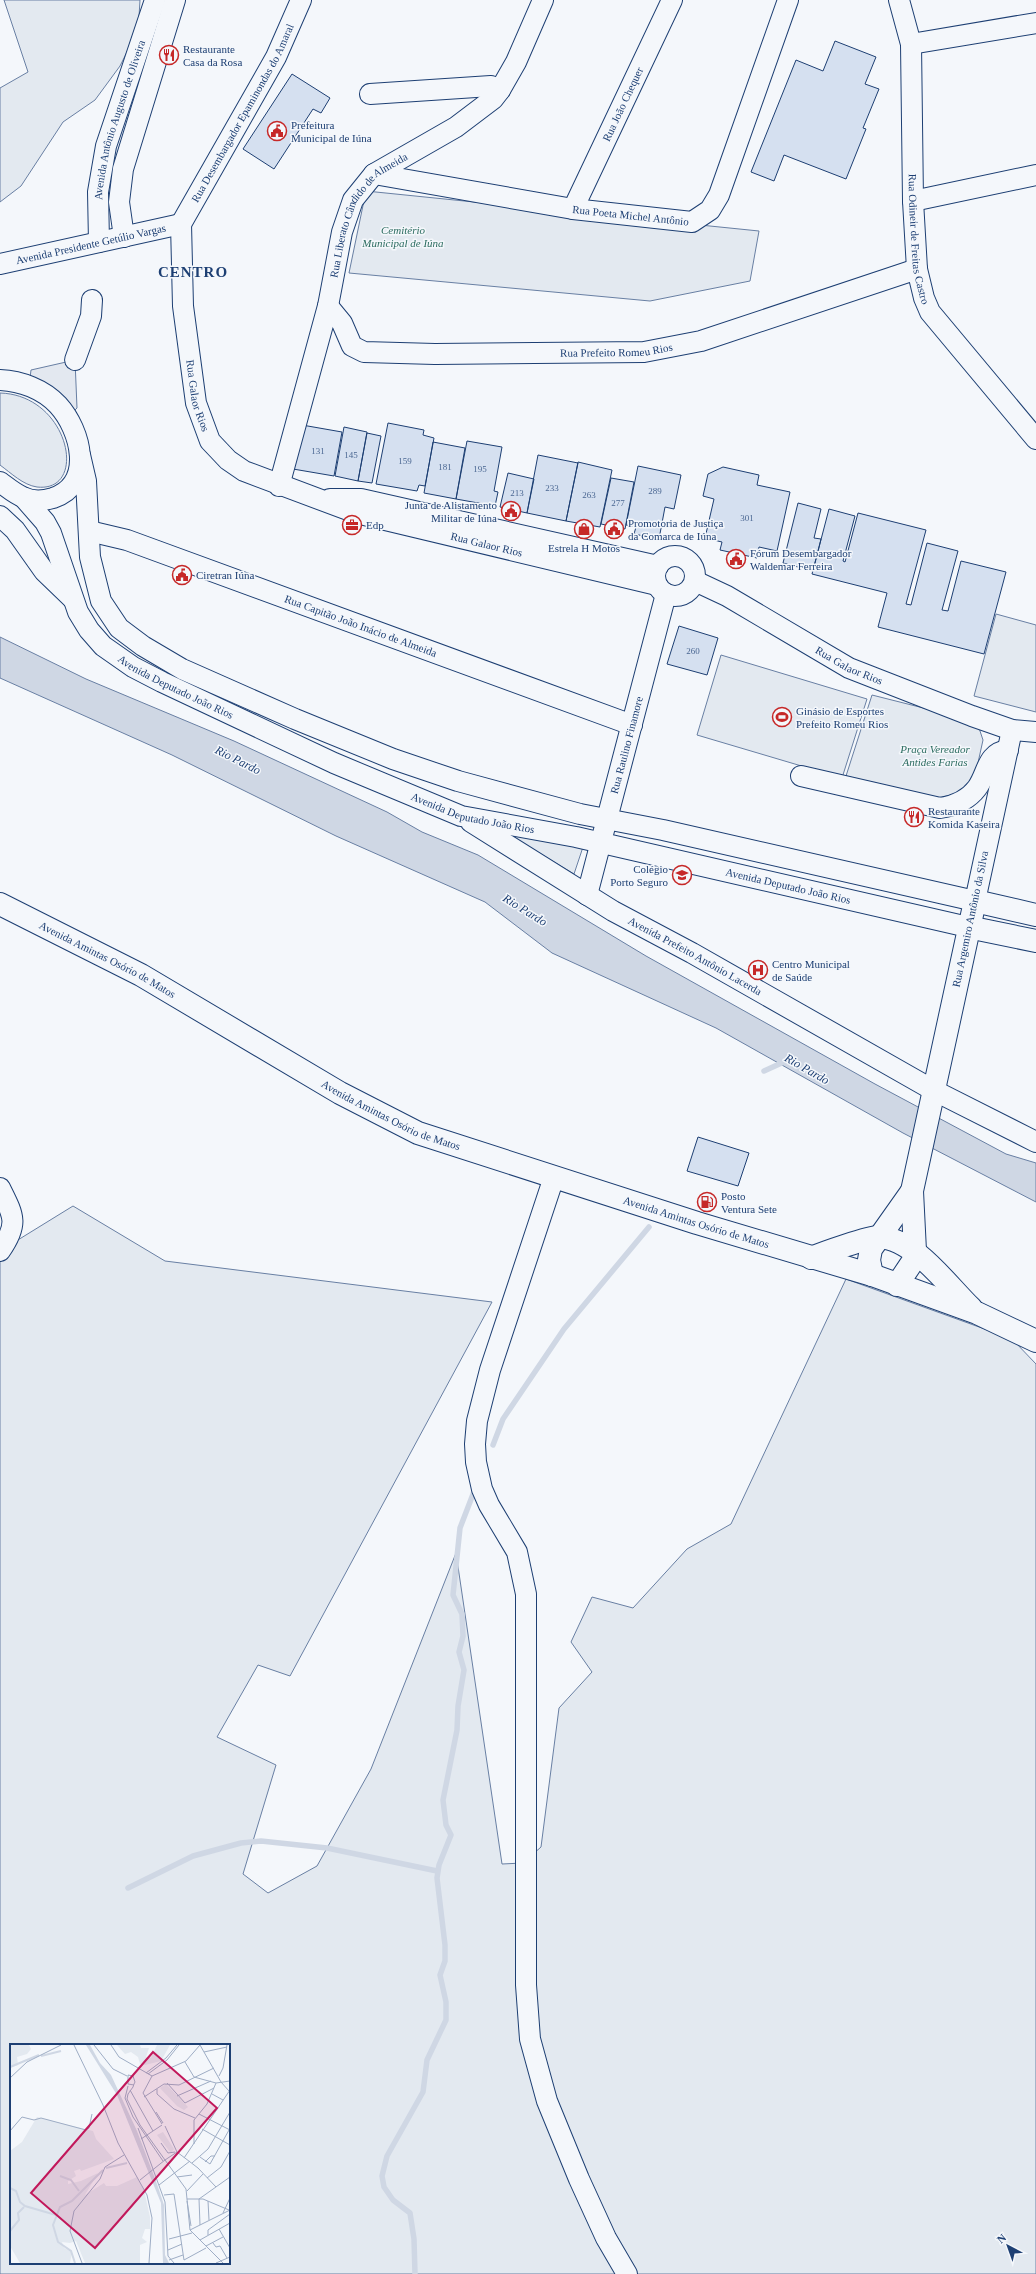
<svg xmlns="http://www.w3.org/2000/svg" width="1036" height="2274" viewBox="0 0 1036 2274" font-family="Georgia,serif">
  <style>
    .green { fill: #e3e9f0; stroke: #687fa3; fill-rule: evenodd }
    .parking { fill: #e3e8f0; stroke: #687fa3 }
    .water { fill: #cfd7e4; stroke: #687fa3 }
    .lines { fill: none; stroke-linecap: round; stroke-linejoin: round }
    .stream { stroke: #cfd7e4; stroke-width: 5.5 }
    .building { fill: #d5e0f0; stroke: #1d3f73 }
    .minor-casing { stroke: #1d3f73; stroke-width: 22 }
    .major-casing { stroke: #1d3f73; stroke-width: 24 }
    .minor { stroke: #f4f7fb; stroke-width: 20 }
    .major { stroke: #f4f7fb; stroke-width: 22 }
    .labels { text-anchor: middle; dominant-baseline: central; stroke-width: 3; stroke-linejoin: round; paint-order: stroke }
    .number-label { font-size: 9px; fill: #4b6792 }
    .poi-label { font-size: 11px; fill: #1d3f73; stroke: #f4f7fb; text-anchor: start }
    .street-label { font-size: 11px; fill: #1d3f73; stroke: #f4f7fb }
    .park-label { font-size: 11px; font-style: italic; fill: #2c6c60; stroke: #f4f7fb }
    .water-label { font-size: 12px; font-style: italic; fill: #1d3f73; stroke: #f4f7fb }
    .district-label { font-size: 15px; font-weight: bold; letter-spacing: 1px; fill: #1d3f73; stroke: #f4f7fb }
    .inset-river { fill: none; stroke: #cfd7e4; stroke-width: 2 }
    .inset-road { fill: none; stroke: #9eadc5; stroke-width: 1 }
    .view { fill: #c2185b; fill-opacity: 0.15; stroke: #c2185b; stroke-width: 2 }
    .inset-edge { fill: none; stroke: #1d3f73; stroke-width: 2 }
  </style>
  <rect width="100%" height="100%" fill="#f4f7fb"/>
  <!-- green -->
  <path class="green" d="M4 0H140L139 17 133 40 120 66 95 100 63 122 21 186 0 202V88L28 72Z
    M366 191 759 231 750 281 650 301 349 273Z
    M0 393C70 395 89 493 37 487 23 485 11 473 0 465Z
    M996 614 1036 625V712L974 696Z
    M721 655 867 699 842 778 697 735Z
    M872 695 967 719 979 728 983 740 974 781 964 792 934 799 846 776Z
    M506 833 583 847 574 874Z
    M73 1206 165 1261 492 1302 290 1676 258 1665 217 1737 276 1765 243 1874 268 1893 317 1866 371 1769 456 1553 502 1864 523 1863 541 1847 559 1708 592 1672 571 1642 592 1597 633 1608 687 1549 731 1524 846 1279 1004 1336 1014 1341 1036 1364V2274H0V1251ZM11 2045H229V2263H11Z"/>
  <!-- parking -->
  <path class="parking" d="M75 360 77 408 74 411 30 378 31 370Z"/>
  <!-- water -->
  <path class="water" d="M0 637 86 679 234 741 387 812 422 832 478 855 646 956 875 1084 1006 1154 1036 1163V1202L903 1133 716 1028 552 953 485 902 336 836 172 755 0 678Z"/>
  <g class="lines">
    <!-- stream -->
    <path class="stream" d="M764 1071 786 1061
      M493 1445 503 1419 564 1329 649 1227
      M128 1888 193 1856 241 1843 261 1841 327 1848 437 1871
      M415 2274 414 2239 410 2213 393 2200 384 2187 382 2176 387 2156 423 2092 427 2060 446 2020V2002L440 1975 445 1961V1945L437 1878 439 1865 451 1835 446 1825 443 1800 457 1730 458 1706 464 1670 459 1652 463 1636 462 1614 453 1595 460 1528 475 1489"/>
  </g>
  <!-- building -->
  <path class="building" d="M835 41 876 57 865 84 879 89 863 128 866 129 846 179 784 155 774 181 751 172 796 60 823 71Z
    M292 74 330 98 321 113 313 109 274 169 243 149Z
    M388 423 424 430 423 435 434 438 425 486 419 485 417 491 376 484Z
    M302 425 342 432 334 476 293 469Z
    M344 427 367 432 358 481 335 476Z
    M367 433 381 436 372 483 358 481Z
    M467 441 502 447 494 491 498 492 495 506 456 499Z
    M433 442 465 448 456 499 424 493Z
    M538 455 578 463 566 521 527 513Z
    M578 462 612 470 600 527 566 521Z
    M638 466 681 475 674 509 665 507 659 539 634 534 636 527 626 525Z
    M723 467 759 475 757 485 790 492 777 551 759 547 757 558 720 550 722 542 705 538 714 499 703 496 708 474Z
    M508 473 534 479 527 513 500 507Z
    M611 478 634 482 625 529 601 524Z
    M798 503 821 509 814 538 821 539 813 571 783 563Z
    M829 509 855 516 843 561 845 562 858 513 926 530 906 604 911 605 927 543 958 551 942 610 948 611 961 561 1006 572 984 654 878 627 887 593 812 574Z
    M679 626 718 638 707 675 667 664Z
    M698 1137 749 1153 738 1186 687 1171Z"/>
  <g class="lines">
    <!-- minor casing -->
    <g class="minor-casing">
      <g id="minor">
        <path id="s1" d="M899 0 911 44 913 201 917 269 924 298 930 312 1036 439"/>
        <path d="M911 44 1036 23"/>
        <path d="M370 94 491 86 500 90"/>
        <path id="s2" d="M374 174 573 209 692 222 710 210 719 195 788 0"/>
        <path d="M913 201 1036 175"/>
        <path id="s3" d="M573 209 672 0"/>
        <path id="s4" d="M181 224 183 306 196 403 210 441 228 460 244 471 356 513 657 585"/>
        <path id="s5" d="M181 224 276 57 301 0"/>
        <path d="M124 237 119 202 123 169 175 0"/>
        <path id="s6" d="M99 242 98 192 106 146 155 0"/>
        <path id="s7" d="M0 264 181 224"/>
        <path id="s8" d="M328 306 342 323 352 346 364 352 435 354 644 352 701 341 917 269"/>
        <path d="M75 360 91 316 92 300"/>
        <path d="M0 380C21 381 43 389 58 405 81 430 95 484 53 498 43 501 33 502 23 497 15 494 7 487 0 482"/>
        <path d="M80 455 86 481 90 557 101 601 119 628 143 646 182 669 295 719 393 759 458 781 580 814 663 830 975 901 1012 730"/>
        <path id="s9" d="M279 486 328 306 342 232 353 200 374 174 456 127 493 99 500 90 516 62 543 0"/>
        <path id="s10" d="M24 498 45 522 51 533 78 612 89 630 103 646 133 667 162 682 334 763 461 816 576 837 968 927"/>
        <path d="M330 499H361L658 566"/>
        <path d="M0 516 15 530 44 571 72 598"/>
        <path id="s11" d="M89 531 127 540 632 725"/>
        <circle cx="675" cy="576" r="20"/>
        <path id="s12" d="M695 581 727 596 849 668 972 716 1012 730 1036 732"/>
        <path d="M801 776 940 808C953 806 968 800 977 788 988 773 986 753 1008 750"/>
        <path id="s13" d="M471 822 613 911 692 953 933 1090 1036 1142"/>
        <path id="s14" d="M587 895 666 594"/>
        <path d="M554 1177 490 1370 477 1421 475 1444 476 1462 482 1489 489 1505 517 1552 526 1594V1985L530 2039 547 2101 579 2179 606 2238 627 2274"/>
        <path d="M0 1188C14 1216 19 1224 0 1251"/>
      </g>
    </g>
    <!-- major casing -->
    <g class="major-casing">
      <g id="major">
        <path id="s15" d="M0 904 141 975 340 1093 418 1133 697 1223 872 1275 977 1313 1036 1341"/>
        <path d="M968 927 1036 941"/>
        <path d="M811 1258C823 1253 868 1237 879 1237 915 1239 947 1285 971 1308"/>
        <path d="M872 1275 869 1260 871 1249 912 1191"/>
        <path d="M897 1285 913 1261 915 1251 912 1191 975 901 1036 915"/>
      </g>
    </g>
    <!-- minor -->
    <use href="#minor" class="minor"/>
    <!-- major -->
    <use href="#major" class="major"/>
  </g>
  <!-- icons -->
  <defs>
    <g id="restaurant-ring" transform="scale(1)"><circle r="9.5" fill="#f4f7fb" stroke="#c62828" stroke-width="1.5"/><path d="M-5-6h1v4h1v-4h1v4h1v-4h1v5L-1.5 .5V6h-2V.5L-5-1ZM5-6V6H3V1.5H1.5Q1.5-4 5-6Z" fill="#c62828"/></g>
    <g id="civic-ring" transform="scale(1)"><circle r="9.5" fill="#f4f7fb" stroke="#c62828" stroke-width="1.5"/><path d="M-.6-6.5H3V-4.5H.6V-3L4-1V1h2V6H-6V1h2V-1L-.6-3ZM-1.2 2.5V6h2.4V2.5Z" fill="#c62828"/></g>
    <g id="office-ring" transform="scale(1)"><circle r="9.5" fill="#f4f7fb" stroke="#c62828" stroke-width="1.5"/><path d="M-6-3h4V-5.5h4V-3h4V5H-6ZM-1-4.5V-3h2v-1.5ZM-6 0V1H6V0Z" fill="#c62828"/></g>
    <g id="shop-ring" transform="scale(1)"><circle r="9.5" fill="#f4f7fb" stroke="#c62828" stroke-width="1.5"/><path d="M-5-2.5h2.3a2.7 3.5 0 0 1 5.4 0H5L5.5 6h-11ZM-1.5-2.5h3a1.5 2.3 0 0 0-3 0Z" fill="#c62828"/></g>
    <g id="stadium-ring" transform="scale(1)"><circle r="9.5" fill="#f4f7fb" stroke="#c62828" stroke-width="1.5"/><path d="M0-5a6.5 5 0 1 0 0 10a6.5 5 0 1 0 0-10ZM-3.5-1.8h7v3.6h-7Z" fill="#c62828"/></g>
    <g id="school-ring" transform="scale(1)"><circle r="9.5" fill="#f4f7fb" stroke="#c62828" stroke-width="1.5"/><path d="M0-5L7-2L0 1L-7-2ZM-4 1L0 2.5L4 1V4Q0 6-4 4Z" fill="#c62828"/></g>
    <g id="hospital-ring" transform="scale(1)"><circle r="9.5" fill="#f4f7fb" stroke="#c62828" stroke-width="1.5"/><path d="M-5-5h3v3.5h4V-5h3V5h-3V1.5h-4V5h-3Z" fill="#c62828"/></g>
    <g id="fuel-ring" transform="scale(1)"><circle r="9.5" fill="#f4f7fb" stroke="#c62828" stroke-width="1.5"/><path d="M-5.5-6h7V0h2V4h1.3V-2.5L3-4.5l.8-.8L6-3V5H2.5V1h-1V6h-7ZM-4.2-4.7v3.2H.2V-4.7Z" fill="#c62828"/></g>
  </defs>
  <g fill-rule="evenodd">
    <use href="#restaurant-ring" x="169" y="55"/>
    <use href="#civic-ring" x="277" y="131"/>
    <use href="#civic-ring" x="511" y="511"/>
    <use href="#office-ring" x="352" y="525"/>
    <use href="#shop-ring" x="584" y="529"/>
    <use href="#civic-ring" x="614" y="529"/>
    <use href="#civic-ring" x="736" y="559"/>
    <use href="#civic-ring" x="182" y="575"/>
    <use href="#stadium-ring" x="782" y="717"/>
    <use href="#restaurant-ring" x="914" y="817"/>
    <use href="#school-ring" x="682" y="875"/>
    <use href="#hospital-ring" x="758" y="970"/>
    <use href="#fuel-ring" x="707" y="1202"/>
  </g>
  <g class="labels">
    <!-- number labels -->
    <g class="number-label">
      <text x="318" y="451">131</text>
      <text x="351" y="455">145</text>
      <text x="405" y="461">159</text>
      <text x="445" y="467">181</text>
      <text x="480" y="469">195</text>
      <text x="552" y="488">233</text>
      <text x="655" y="491">289</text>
      <text x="517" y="493">213</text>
      <text x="589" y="495">263</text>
      <text x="618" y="503">277</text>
      <text x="747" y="518">301</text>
      <text x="693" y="651">260</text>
    </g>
    <!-- poi labels -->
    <g class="poi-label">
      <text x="183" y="49">Restaurante<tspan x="183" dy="13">Casa da Rosa</tspan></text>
      <text x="291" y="125">Prefeitura<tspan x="291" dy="13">Municipal de Iúna</tspan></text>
      <text x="497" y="505" text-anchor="end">Junta de Alistamento<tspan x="497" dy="13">Militar de Iúna</tspan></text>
      <text x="628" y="523">Promotoria de Justiça<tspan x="628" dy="13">da Comarca de Iúna</tspan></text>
      <text x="366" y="525">Edp</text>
      <text x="584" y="548" text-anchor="middle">Estrela H Motos</text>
      <text x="750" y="553">Fórum Desembargador<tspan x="750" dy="13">Waldemar Ferreira</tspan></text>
      <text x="196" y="575">Ciretran Iúna</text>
      <text x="796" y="711">Ginásio de Esportes<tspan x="796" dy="13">Prefeito Romeu Rios</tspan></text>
      <text x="928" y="811">Restaurante<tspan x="928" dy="13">Komida Kaseira</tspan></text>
      <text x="668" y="869" text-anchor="end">Colégio<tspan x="668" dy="13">Porto Seguro</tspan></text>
      <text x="772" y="964">Centro Municipal<tspan x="772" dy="13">de Saúde</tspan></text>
      <text x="721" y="1196">Posto<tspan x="721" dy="13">Ventura Sete</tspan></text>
    </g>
    <!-- street labels -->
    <g class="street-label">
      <text stroke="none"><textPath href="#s3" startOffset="116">Rua João Chequer</textPath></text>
      <text stroke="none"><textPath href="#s5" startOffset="127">Rua Desembargador Epaminondas do Amaral</textPath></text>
      <text stroke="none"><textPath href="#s6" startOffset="125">Avenida Antônio Augusto de Oliveira</textPath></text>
      <text stroke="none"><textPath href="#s2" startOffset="260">Rua Poeta Michel Antônio</textPath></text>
      <text stroke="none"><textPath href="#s9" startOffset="291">Rua Liberato Cândido de Almeida</textPath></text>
      <text stroke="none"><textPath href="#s1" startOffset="241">Rua Odineir de Freitas Castro</textPath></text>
      <text stroke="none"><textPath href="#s7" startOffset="93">Avenida Presidente Getúlio Vargas</textPath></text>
      <text stroke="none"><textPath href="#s8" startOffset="313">Rua Prefeito Romeu Rios</textPath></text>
      <text stroke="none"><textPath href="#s4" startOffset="173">Rua Galaor Rios</textPath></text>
      <text stroke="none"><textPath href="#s4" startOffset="520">Rua Galaor Rios</textPath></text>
      <text stroke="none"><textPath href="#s11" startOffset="288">Rua Capitão João Inácio de Almeida</textPath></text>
      <text stroke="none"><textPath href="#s12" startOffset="176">Rua Galaor Rios</textPath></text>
      <text stroke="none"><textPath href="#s10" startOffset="254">Avenida Deputado João Rios</textPath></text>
      <text stroke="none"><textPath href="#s14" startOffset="155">Rua Raulino Finamore</textPath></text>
      <text stroke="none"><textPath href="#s10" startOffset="578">Avenida Deputado João Rios</textPath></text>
      <text stroke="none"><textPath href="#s10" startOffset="902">Avenida Deputado João Rios</textPath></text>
      <text transform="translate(970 919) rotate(-78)">Rua Argemiro Antônio da Silva</text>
      <text stroke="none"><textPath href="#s13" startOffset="261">Avenida Prefeito Antônio Lacerda</textPath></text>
      <text stroke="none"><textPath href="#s15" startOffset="121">Avenida Amintas Osório de Matos</textPath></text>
      <text stroke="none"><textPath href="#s15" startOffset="445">Avenida Amintas Osório de Matos</textPath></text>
      <text stroke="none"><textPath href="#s15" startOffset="769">Avenida Amintas Osório de Matos</textPath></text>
    </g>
    <!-- park labels -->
    <g class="park-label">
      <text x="403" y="230">Cemitério<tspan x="403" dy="13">Municipal de Iúna</tspan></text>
      <text x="935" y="749">Praça Vereador<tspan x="935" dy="13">Antides Farias</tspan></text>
    </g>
    <!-- water labels -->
    <g class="water-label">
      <text transform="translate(238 760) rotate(27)">Rio Pardo</text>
      <text transform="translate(525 910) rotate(32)">Rio Pardo</text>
      <text transform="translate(807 1069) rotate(30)">Rio Pardo</text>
    </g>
    <!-- district labels -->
    <g class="district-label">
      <text x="193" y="272">CENTRO</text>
    </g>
  </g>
  <!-- overview -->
  <g transform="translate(10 2044)">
    <rect width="220" height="220" fill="#f4f7fb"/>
    <path d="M0 1H19L21 5 17 10 7 13 8 21 0 24ZM107 1H130L131 4H139L136 13 141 14 147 1H160L151 17 135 21 130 20 128 13 121 8 115 10ZM156 40 178 63 174 66 167 62 150 44ZM27 73 83 87 86 95 104 115 71 127 70 125 64 127 66 132 58 137V140L71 137 88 129 75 151 94 139 96 142H107L127 133 134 146 140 173V185H135L132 194 137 198 130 201V219H75L66 197 60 199 52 198 54 204 62 208 60 219H10L0 202V107L12 98ZM153 88 164 105 161 109 147 91Z" fill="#e3e9f0"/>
    <path d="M76 1H80L90 19 101 31 127 87 147 140 154 161 155 211 159 219H153L151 159 107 51Z" fill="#cfd7e4"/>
    <path class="inset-river" d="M31 12 51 7M0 23 29 11M96 124 117 119M50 132 61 136 69 147M0 144 6 147 10 158 15 162 46 171M0 187 9 176 8 169 14 163M65 219 61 207 48 198 43 181 50 163 62 157 93 126"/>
    <path class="inset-road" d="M64 1 93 61 108 99 137 151 142 174 139 219M84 1 103 25 117 32M101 1 109 13 142 32M190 1 211 38M194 8 217 3M175 18 184 33 206 39 220 37M136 29 156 14 167 1M138 30 157 16 169 1M142 32 176 17 190 1M142 32 133 49 152 80M209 32 213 24 217 1M0 34 17 18 51 1M211 38 219 47M157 39 175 59 204 44M124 41 118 40V31L123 32 125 38 124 40 123 43 118 50 117 55 130 81 155 116 167 108M118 42 115 54 123 73 153 117M147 45V50L164 65 185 74M120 46 143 87M202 50 213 56M167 52 201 37M134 53 154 40 169 41 204 24M146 68 153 79M189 70 220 86M155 82 167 108 188 124 206 143M128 84 155 158 158 212 164 219M192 85 220 101M0 87 12 73 24 76 31 74 76 86 79 84 82 70M131 95 152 81M151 99 158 109 165 108M184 100V76L197 60 206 39M190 113 200 120 219 86M174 114 220 46M195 118 201 112H205M182 119 198 105 220 68M167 133 182 131M197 134 211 123 220 107M130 136 155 116 176 145 180 186 213 219M149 141 180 117M177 147 193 130M154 151 164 150 174 216 196 204M177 155H193L219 166M177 157 181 182M198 157 199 176M213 169 220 154M190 181 189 155 220 133M209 185 220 204M180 186 220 166M198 191V186L220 170M159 195 182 189M190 196 220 179M203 199 206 203 210 202 217 214M196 202 213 193M158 206 172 200M159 216 173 211M72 219 60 187 64 167 90 135 95 123 114 111M206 219 220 213"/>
    <path class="view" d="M143 8 207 64 85 204 21 149Z"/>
    <rect width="220" height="220" class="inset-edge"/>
  </g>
  <!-- north arrow -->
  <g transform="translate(1008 2246) rotate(319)" stroke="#f4f7fb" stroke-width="3" paint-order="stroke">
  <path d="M0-3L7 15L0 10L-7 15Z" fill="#1d3f73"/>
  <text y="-6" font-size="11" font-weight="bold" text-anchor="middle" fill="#1d3f73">N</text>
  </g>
</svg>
